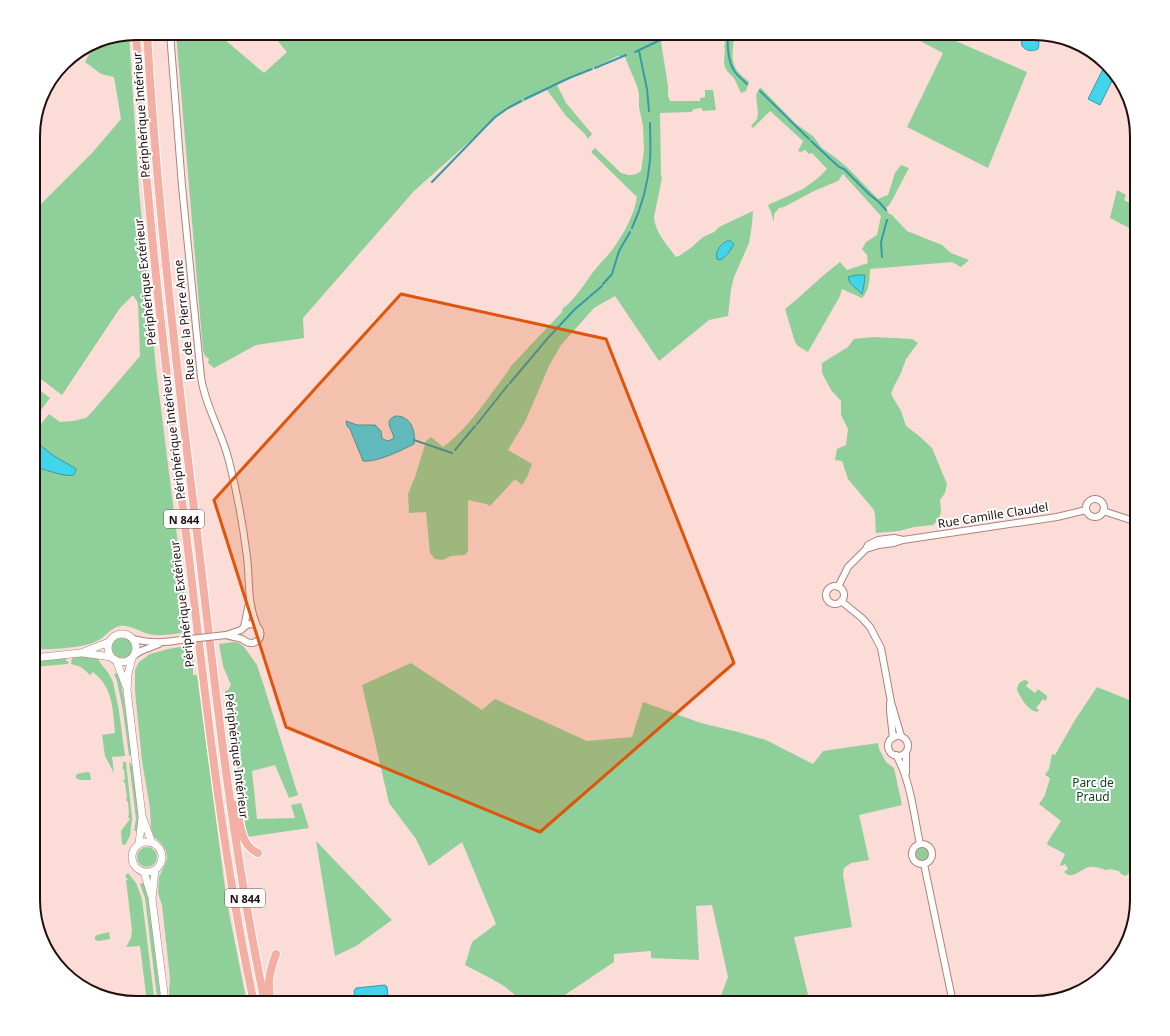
<svg xmlns="http://www.w3.org/2000/svg" width="1170" height="1036" viewBox="0 0 1170 1036" font-family="'Noto Sans',sans-serif">
  <style>
    .green { fill: #8fd09a }
    .water { fill: #42d4e9; stroke: #3899a7 }
    .lines { fill: none; stroke-linecap: round; stroke-linejoin: round }
    .stream { stroke: #3899a7; stroke-width: 2 }
    .tertiary-casing { stroke: #b0827b; stroke-width: 8 }
    .secondary-casing { stroke: #b0827b; stroke-width: 8 }
    .trunk-casing { stroke: #fff; stroke-width: 10 }
    .tertiary { stroke: #fff; stroke-width: 6 }
    .secondary { stroke: #fff; stroke-width: 7 }
    .trunk { stroke: #f3afa4; stroke-width: 8 }
    .tertiary-bridge-casing { stroke: #b0827b; stroke-width: 8; stroke-linecap: butt }
    .tertiary-bridge { stroke: #fff; stroke-width: 6 }
    .marked { fill: #de550c; fill-opacity: 0.2; stroke: #de550c; stroke-width: 3; stroke-linejoin: round }
    .labels { text-anchor: middle; dominant-baseline: central; stroke-width: 4; stroke-linejoin: round; paint-order: stroke }
    .shield { fill: #fff; stroke: #635756; stroke-width: 1 }
    .shield-label { font-size: 11px; font-weight: bold; fill: #200f0d }
    .street-label { font-size: 12px; fill: #200f0d; stroke: #fff }
    .park-label { font-size: 12px; fill: #0c481e; stroke: #fff }
    .rim { fill: none; stroke: #200f0d; stroke-width: 2 }
  </style>
  <rect width="100%" height="100%" fill="#fbdcd7"/>
  <!-- green -->
  <path class="green" d="M176 33H217L264 73 287 52 271 33H678L661 42 668 86V96L670 101H700V98L705 97V90H713L716 110 703 111 701 108 694 109 691 112 660 113 661 176 662 178 654 217C655 232 667 245 676 257L679 256 692 247 703 237 714 232 719 227 753 211 752 224 749 243 734 277 731 289 728 316 709 320 659 361 615 296 594 308 561 345 549 366 525 422 508 450 532 464 528 475 522 485 515 479 490 506 486 504 468 500V551L465 555 451 556 443 560 435 559 430 553 426 512 409 513 408 494 415 477 426 441 431 437 443 447C470 427 488 397 509 370L510 367 562 312 563 308C573 302 586 282 593 272 600 263 609 255 615 246 625 231 634 215 637 197L591 152 595 148 621 173C630 176 634 176 641 171L644 150 643 126 639 107V94L637 86 625 57 618 56 557 85 566 103 592 134 588 139 585 134 566 116 547 90 508 109 496 118 414 191 303 318 304 338 256 345 214 368 208 363 209 359 205 356 203 351Z
    M726 33H735C733 46 729 62 739 73 742 76 746 79 749 82L746 91 741 93 734 78 727 71 725 67 724 63 725 48 724 47 726 40Z
    M905 33H939L951 39 1027 72 988 168 907 127 943 53Z
    M129 34 139 190 156 369 189 632C178 633 166 636 155 635 143 635 132 624 120 626 110 628 106 637 97 641 84 648 49 650 33 649V434L49 414 60 422 73 421 86 418 92 412 140 356 138 303 133 295 120 308 62 395 33 373V207L36 209 92 153 121 119 114 77 101 74 85 62 96 41Z
    M760 87 796 124 813 136 822 148 836 158 849 169 878 199 888 195 895 173 901 165 909 168 890 204 886 208 889 214H891L907 231 942 245 951 253 969 260 961 267 952 262 870 269C870 280 869 291 862 298L842 289 840 296 808 352 798 346 795 342 785 309C804 294 820 277 840 262L847 270 868 263 867 255 862 249 866 242 877 235 881 216 843 174 838 181 814 191 784 207 779 208 774 214V222L771 212 768 205 803 189 818 178 827 169 812 153 809 154 805 150 801 152 798 151 803 141 770 111 753 128 751 126 757 119 758 114 756 95Z
    M1117 190 1126 195 1124 200 1137 207V236L1133 230 1110 218Z
    M873 337 912 339 918 343 906 359 901 373 894 386 891 394 901 411 906 426 918 435 932 448 947 484 945 493 940 500 941 511 939 519 933 525 914 527 899 531 876 533C875 525 876 517 874 510L848 479 842 461 835 460 837 449 846 445 848 429 841 415V401L831 390 822 373V363L848 347 854 339Z
    M33 385 50 398 38 414 40 416 33 426Z
    M112 648a10 10 0 1 1 20 0a10 10 0 1 1-20 0Z
    M234 642 239 643 244 647 257 665 264 686 298 795 289 798 275 765 252 771 257 819 295 818 291 805 301 803 309 828 247 837 225 691 228 690 231 685 223 666 219 644Z
    M191 645 193 656V675H197L227 903 247 1003H171L169 993 170 978 162 905 158 893 159 877 166 862 167 858 166 851 161 843 154 837 151 828 150 808 142 761 135 691V670L139 662 150 654 168 649Z
    M84 656 99 657V661L109 674 113 682 119 711 125 756 112 757 114 773 105 756 102 735 115 733C113 710 113 687 93 672L90 675 81 667 71 664 72 658Z
    M66 658V661L69 662 68 664 33 667V661Z
    M411 663 482 710 495 699 587 741 632 737 643 702 701 723 738 732 766 740 813 764 823 751 878 743 879 749 886 762 894 768 902 805 859 815 869 860 851 863 844 868 843 875 852 927 794 937 810 1003H718L728 977 712 905 696 906 699 960 651 958V951L614 954V962L553 1003H525L504 986 492 979 465 965 472 942 496 924 462 842 429 866 416 839 389 803 362 685Z
    M119 673 126 710 131 752V755L129 756 123 711 117 681 114 674Z
    M1025 680 1029 682 1026 686 1035 693 1038 689 1047 696 1046 701 1043 699 1036 708 1039 710 1037 712C1028 711 1021 698 1017 690 1017 685 1020 681 1025 680Z
    M1097 687 1137 703V875L1129 873 1126 876 1121 874 1119 871 1110 869 1106 870C1101 869 1096 866 1090 867 1081 868 1073 881 1064 872L1068 869 1065 864 1061 866 1060 865 1065 854 1048 845 1047 843 1061 821 1039 804 1045 795 1050 778 1045 775 1049 769 1052 754 1055 755 1075 720Z
    M123 762H126L132 818 130 836 125 845 122 844 121 831 130 819 128 817 129 814 128 802 126 800 127 798 125 783 123 781 125 779 124 770 122 768 123 767Z
    M129 762 132 765 139 813V831H134L136 819Z
    M87 772 90 773 91 780H80L76 778V776L77 774Z
    M316 841 392 920 356 946 335 956Z
    M137 857a10 10 0 1 1 20 0a10 10 0 1 1-20 0Z
    M915 855a7 7 0 1 1 14 0a7 7 0 1 1-14 0Z
    M128 873 136 883 142 899 154 996 153 1003H145L146 994 140 946 126 947 131 938 132 930 126 880H128L125 876Z
    M144 883 149 902 160 993V1003H157V997L145 898 140 884Z
    M109 932 110 939 99 941 95 940V937L97 935Z"/>
  <!-- water -->
  <path class="water" d="M1027 33H1033C1039 38 1040 43 1038 49 1031 52 1027 51 1022 46L1021 37Z
    M1106 63 1115 75 1100 105 1088 99Z
    M727 241H731L734 244C730 251 727 256 720 260L717 259C715 251 720 245 727 241Z
    M856 275H865L864 285 862 294 850 283 848 277Z
    M396 416C411 416 416 431 414 444 402 450 376 463 363 461L350 429 347 426 346 421 357 425H375L381 431 382 438C387 442 389 441 394 438 392 429 383 420 396 416Z
    M36 442 54 456 75 468 76 470C75 472 75 474 73 475 67 478 40 468 33 466V444Z
    M385 985 387 987 388 996 387 998 358 1002 355 1001 354 991 356 988Z"/>
  <g class="lines">
    <!-- stream -->
    <path class="stream" d="M728 33C727 44 728 63 735 72 738 76 743 80 747 84
      M639 51 647 89 649 111
      M635 52 675 33
      M595 68 626 55
      M760 91 809 139
      M525 99 569 78 592 69
      M811 141 839 167 844 169 869 194 879 202 886 210
      M432 182 495 117 508 108 521 101
      M632 228C642 206 648 184 650 160 651 148 650 135 650 123
      M882 257 881 242 887 220
      M603 284 612 274 619 251 630 232
      M510 383 548 338 574 310 602 286
      M477 424 508 385
      M414 440 452 453
      M455 450 475 426"/>
    <!-- tertiary casing -->
    <g class="tertiary-casing">
      <path id="tertiary" d="M170 33 182 186 201 377C205 406 222 432 229 461 237 492 243 525 247 557 250 583 247 602 257 626
        M1086 508a9 9 0 1 1 18 0a9 9 0 1 1-18 0Z
        M1103 511 1137 522
        M866 549 879 545 894 543 903 540 1057 517 1086 510
        M826 595a9 9 0 1 1 18 0a9 9 0 1 1-18 0Z
        M838 587 848 567 866 549 868 545 878 540 894 538 903 540
        M841 601 862 618 870 627 881 648 891 702 901 736
        M249 624C264 624 264 643 251 643 247 643 245 641 242 639 237 637 231 637 226 635L241 630 244 627Z
        M244 627 249 603
        M131 638C148 644 164 643 181 640
        M133 656 141 651 159 644
        M890 703V711L893 738
        M888 746a10 10 0 1 1 20 0a10 10 0 1 1-20 0Z
        M906 752V773
        M896 755C911 781 914 816 920 844
        M912 854a10 10 0 1 1 20 0a10 10 0 1 1-20 0Z
        M924 864 953 1003"/>
    </g>
    <!-- secondary casing -->
    <g class="secondary-casing">
      <path id="secondary" d="M108 648a14 14 0 1 1 28 0a14 14 0 1 1-28 0Z
        M83 653 111 657
        M33 658 81 653 109 642
        M132 658 128 674 127 690 142 816 152 843
        M116 660 126 686
        M132 857a15 15 0 1 1 30 0a15 15 0 1 1-30 0Z
        M139 844 142 818
        M155 870 152 899 164 993V1003
        M144 872 151 895"/>
    </g>
    <!-- trunk casing -->
    <g class="trunk-casing">
      <path id="trunk" d="M136 33C146 211 168 388 190 566 207 712 223 859 254 1003
        M147 33C157 203 177 372 198 541 216 696 233 851 265 1003
        M235 805C241 821 239 845 258 853
        M271 1003C267 983 269 973 276 954"/>
    </g>
    <!-- tertiary -->
    <use href="#tertiary" class="tertiary"/>
    <!-- secondary -->
    <use href="#secondary" class="secondary"/>
    <!-- trunk -->
    <use href="#trunk" class="trunk"/>
    <!-- tertiary-bridge casing -->
    <g class="tertiary-bridge-casing">
      <path id="tertiary-bridge" d="M181 640 226 635"/>
    </g>
    <!-- tertiary-bridge -->
    <use href="#tertiary-bridge" class="tertiary-bridge"/>
  </g>
  <!-- marked area -->
  <path class="marked" d="M401 294 606 339 734 663 540 832 286 727 214 500Z"/>
  <g class="labels">
    <!-- shield labels -->
    <g class="shield">
      <rect x="164" y="510" width="40" height="18" rx="3"/>
      <rect x="225" y="889" width="40" height="18" rx="3"/>
    </g>
    <g class="shield-label">
      <text x="184" y="519">N 844</text>
      <text x="245" y="898">N 844</text>
    </g>
    <!-- street labels -->
    <g class="street-label">
      <text transform="translate(141 115) rotate(-94)">Périphérique Intérieur</text>
      <text transform="translate(145 282) rotate(-96)">Périphérique Extérieur</text>
      <text transform="translate(184 320) rotate(-96)">Rue de la Pierre Anne</text>
      <text transform="translate(173 437) rotate(-97)">Périphérique Intérieur</text>
      <text transform="translate(993 515) rotate(-9)">Rue Camille Claudel</text>
      <text transform="translate(182 604) rotate(-97)">Périphérique Extérieur</text>
      <text transform="translate(237 756) rotate(83)">Périphérique Intérieur</text>
    </g>
    <!-- park labels -->
    <g class="park-label">
      <text x="1093" y="782">Parc de<tspan x="1093" dy="14">Praud</tspan></text>
    </g>
  </g>
  <!-- crop -->
  <path d="M0 0H1170V1036H0ZM136 40H1034A96 96 0 0 1 1130 136V900A96 96 0 0 1 1034 996H136A96 96 0 0 1 40 900V136A96 96 0 0 1 136 40Z" fill="#fff" fill-rule="evenodd"/>
  <path class="rim" d="M136 40H1034A96 96 0 0 1 1130 136V900A96 96 0 0 1 1034 996H136A96 96 0 0 1 40 900V136A96 96 0 0 1 136 40Z"/>
</svg>
